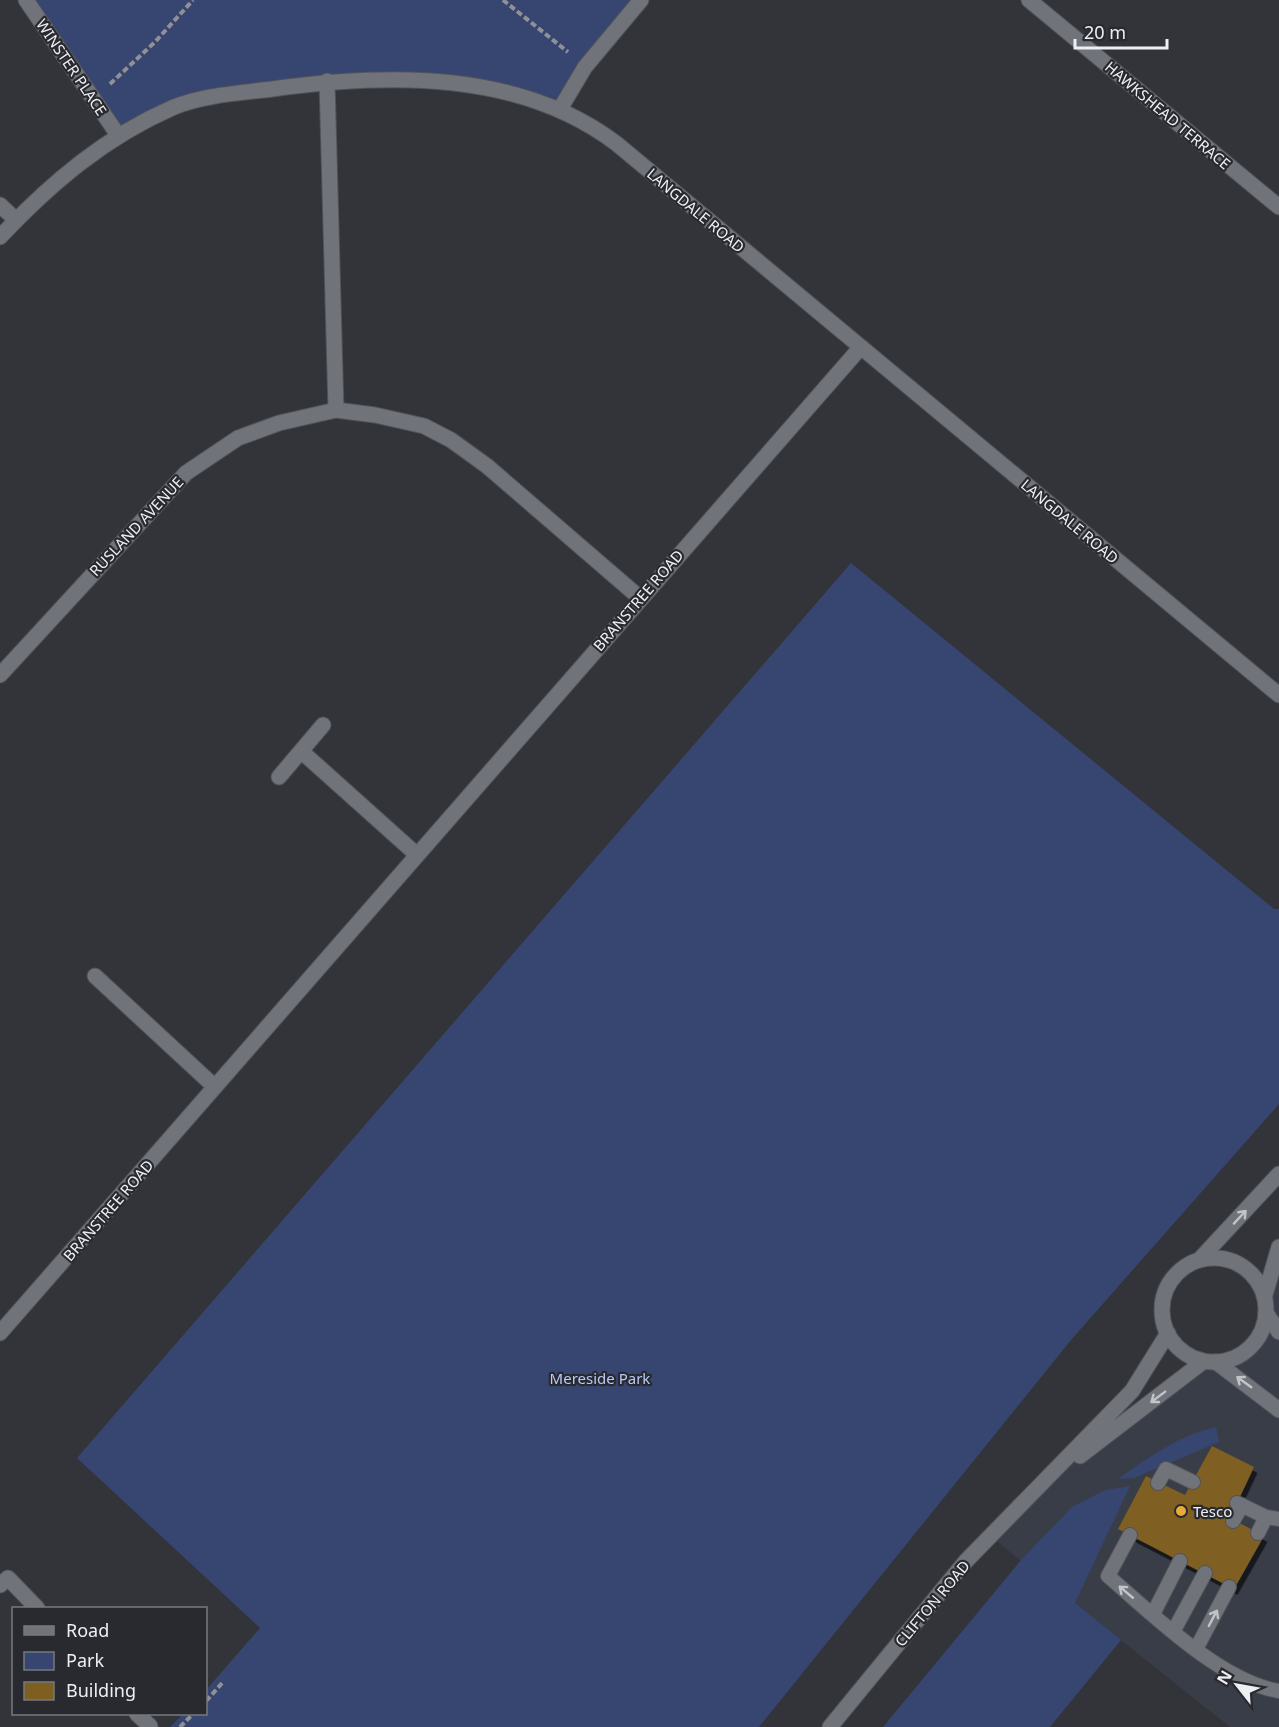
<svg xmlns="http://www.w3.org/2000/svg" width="1279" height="1727" viewBox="0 0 1279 1727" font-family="'Noto Sans',sans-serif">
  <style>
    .built { fill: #383d48 }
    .green { fill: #374671 }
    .building { fill: #7f5e22; filter: url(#shadow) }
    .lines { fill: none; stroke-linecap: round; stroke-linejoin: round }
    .lane-casing { stroke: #515358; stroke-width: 16 }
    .street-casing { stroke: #515358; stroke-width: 17 }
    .secondary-casing { stroke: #515358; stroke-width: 17 }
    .path { stroke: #909196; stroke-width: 4; stroke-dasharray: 6 3; stroke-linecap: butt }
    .lane { stroke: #707379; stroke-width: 14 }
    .street { stroke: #707379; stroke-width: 15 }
    .secondary { stroke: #707379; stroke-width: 15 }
    .oneway { stroke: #c2c4c8 }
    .poi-dot { fill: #e9ab38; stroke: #282a30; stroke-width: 2 }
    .labels { text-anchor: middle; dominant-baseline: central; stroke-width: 4.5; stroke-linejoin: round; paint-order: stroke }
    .street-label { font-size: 15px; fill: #eeeff3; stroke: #282a30 }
    .park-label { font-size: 15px; fill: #b8cbfb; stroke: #282a30 }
    .poi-label { font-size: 15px; fill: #eeeff3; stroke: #282a30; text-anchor: start }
  </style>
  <defs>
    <filter id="shadow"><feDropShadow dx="3.5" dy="6" stdDeviation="0" flood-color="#0009"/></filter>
  </defs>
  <rect width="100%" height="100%" fill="#32343a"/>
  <!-- built -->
  <path class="built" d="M1279 1247V1727H1230L990 1536 1042 1484 1168 1390 1216 1362 1228 1359 1248 1349 1263 1329 1266 1313 1265 1295Z"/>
  <!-- green -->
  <path class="green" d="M26 0H641L560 109 442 81 231 94 118 135Z
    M851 563 1274 909H1279V1104L1071 1340 759 1727H170L183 1714H206V1690L260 1628 77 1458Z
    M1216 1427 1219 1442 1134 1478 1118 1479C1149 1457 1178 1436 1216 1427Z
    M1130 1486 1075 1603 1121 1640 1050 1727H883L1021 1560 1072 1507 1105 1490Z"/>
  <!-- building -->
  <path class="building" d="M1212 1446 1254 1467 1230 1518 1264 1536 1234 1589 1118 1529 1146 1476 1185 1495Z"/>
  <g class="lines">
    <!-- lane casing -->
    <g class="lane-casing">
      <path id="lane" d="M1158 1483 1166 1469 1193 1482
        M1237 1503 1266 1517 1279 1519
        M1233 1521 1242 1505
        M1258 1533 1266 1517
        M1130 1535 1108 1576C1152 1614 1221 1682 1279 1691
        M1153 1614 1180 1561
        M1173 1632 1205 1573
        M1196 1649 1229 1587"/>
    </g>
    <!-- street casing -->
    <g class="street-casing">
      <path id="street" d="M26 0 118 135
        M1029 0 1279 207
        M327 81 336 410
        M560 109 585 67 641 0
        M0 205 16 220
        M0 237C51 183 105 137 174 107 203 95 240 93 272 89 388 73 520 70 617 144L1279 695
        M0 675 186 473 238 438 279 423 336 410 375 415 424 426 451 440 487 466 640 598
        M301 751 416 854
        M279 777 323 725
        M95 976 215 1087
        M1266 1313 1279 1332
        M0 1333 861 347
        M1216 1362 1279 1410
        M0 1585 8 1578 37 1608
        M137 1714 150 1726"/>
    </g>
    <!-- secondary casing -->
    <g class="secondary-casing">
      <path id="secondary" d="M1162 1310a52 52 0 1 1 104 0a52 52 0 1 1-104 0Z
        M1200 1259 1279 1174
        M1265 1295 1279 1247
        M1080 1456 1204 1361
        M830 1727 966 1561 1132 1391 1168 1333"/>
    </g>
    <!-- path -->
    <path class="path" d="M503 0 568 52
      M110 84 155 42 193 0
      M206 1701 224 1681
      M180 1727 193 1714"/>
    <!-- lane -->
    <use href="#lane" class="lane"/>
    <!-- street -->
    <use href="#street" class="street"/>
    <!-- secondary -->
    <use href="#secondary" class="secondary"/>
  </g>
  <!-- one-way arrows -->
  <defs><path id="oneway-shaft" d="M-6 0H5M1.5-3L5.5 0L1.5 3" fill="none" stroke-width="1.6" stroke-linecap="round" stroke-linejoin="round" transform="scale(1.5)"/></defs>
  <g class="oneway">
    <use href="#oneway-shaft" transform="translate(1240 1217) rotate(-47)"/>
    <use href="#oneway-shaft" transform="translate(1244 1382) rotate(-144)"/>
    <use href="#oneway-shaft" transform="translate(1158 1397) rotate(143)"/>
    <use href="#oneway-shaft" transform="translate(1126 1592) rotate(-140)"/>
    <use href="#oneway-shaft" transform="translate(1213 1618) rotate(-62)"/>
  </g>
  <!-- markers -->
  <circle class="poi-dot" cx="1181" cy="1511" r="6"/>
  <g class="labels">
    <!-- street labels -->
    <g class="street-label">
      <text transform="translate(72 67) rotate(56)">WINSTER PLACE</text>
      <text transform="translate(1168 115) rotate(40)">HAWKSHEAD TERRACE</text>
      <text transform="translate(696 210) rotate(40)">LANGDALE ROAD</text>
      <text transform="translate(1070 521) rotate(40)">LANGDALE ROAD</text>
      <text transform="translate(136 526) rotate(-47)">RUSLAND AVENUE</text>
      <text transform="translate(638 600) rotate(-49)">BRANSTREE ROAD</text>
      <text transform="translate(108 1210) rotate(-49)">BRANSTREE ROAD</text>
      <text transform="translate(932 1603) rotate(-50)">CLIFTON ROAD</text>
    </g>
    <!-- park labels -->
    <g class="park-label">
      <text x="600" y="1378">Mereside Park</text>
    </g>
    <!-- poi labels -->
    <g class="poi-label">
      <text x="1193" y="1511">Tesco</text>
    </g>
  </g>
  <!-- legend -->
  <rect x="12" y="1607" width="195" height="108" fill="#282a30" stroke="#77797e" stroke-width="1.5"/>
  <rect x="24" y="1626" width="30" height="9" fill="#707379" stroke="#77797e" stroke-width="1.5"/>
  <text x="66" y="1637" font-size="18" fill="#eeeff3">Road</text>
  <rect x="24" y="1652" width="30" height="18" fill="#374671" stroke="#77797e" stroke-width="1.5"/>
  <text x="66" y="1667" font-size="18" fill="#eeeff3">Park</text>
  <rect x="24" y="1682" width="30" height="18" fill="#7f5e22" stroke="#77797e" stroke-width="1.5"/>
  <text x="66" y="1697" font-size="18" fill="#eeeff3">Building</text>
  <!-- north arrow -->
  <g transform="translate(1237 1685) rotate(301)" stroke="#282a30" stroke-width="4.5" paint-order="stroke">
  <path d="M0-4.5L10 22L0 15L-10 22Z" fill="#eeeff3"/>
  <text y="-9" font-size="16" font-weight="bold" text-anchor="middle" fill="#eeeff3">N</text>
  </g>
  <!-- scale -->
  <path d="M1075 39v9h92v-9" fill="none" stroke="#eeeff3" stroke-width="3"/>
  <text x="1084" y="39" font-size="18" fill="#eeeff3" stroke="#282a30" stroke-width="4.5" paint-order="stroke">20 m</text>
</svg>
